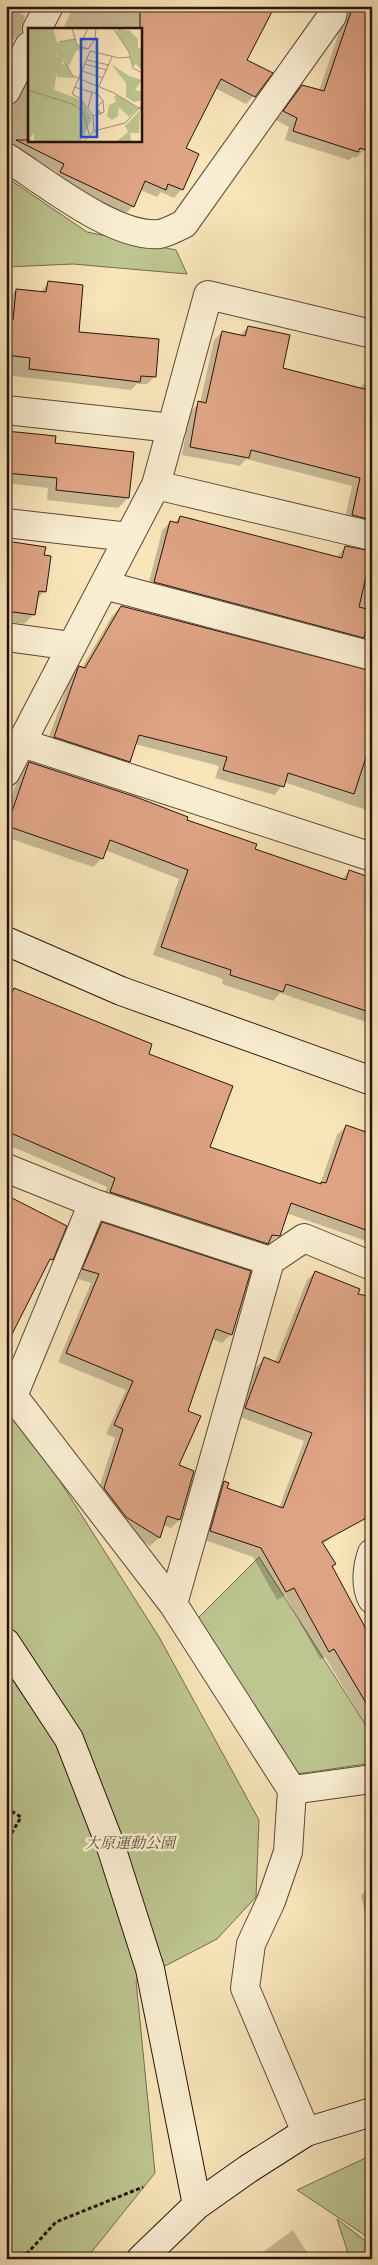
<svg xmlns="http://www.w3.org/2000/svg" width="378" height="2265" viewBox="0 0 378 2265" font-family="'IM FELL English','Noto Serif JP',serif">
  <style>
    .green { fill: #bdc590; stroke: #726c4e }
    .shadow { fill: #0003 }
    .building { fill: #dea484; stroke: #27130b }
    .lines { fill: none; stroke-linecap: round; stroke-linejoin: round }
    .street-casing { stroke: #5b4837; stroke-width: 30 }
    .secondary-casing { stroke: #27130b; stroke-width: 30 }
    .path { stroke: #27130b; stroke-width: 3; stroke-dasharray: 4 2.5; stroke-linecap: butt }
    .street { stroke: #faeed2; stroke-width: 28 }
    .secondary { stroke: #faeed2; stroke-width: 28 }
    .labels { text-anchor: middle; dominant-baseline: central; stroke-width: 5; stroke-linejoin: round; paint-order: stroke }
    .park-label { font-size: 15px; font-style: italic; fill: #5c513a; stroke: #faeed2 }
    .inset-road { fill: none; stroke: #a49174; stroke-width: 1 }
    .view { fill: #1d4ed8; fill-opacity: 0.15; stroke: #1d4ed8; stroke-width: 2.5 }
    .inset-edge { fill: none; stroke: #27130b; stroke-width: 2.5 }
  </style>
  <rect width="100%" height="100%" fill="#f8e5ba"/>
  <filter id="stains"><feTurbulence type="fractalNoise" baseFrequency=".004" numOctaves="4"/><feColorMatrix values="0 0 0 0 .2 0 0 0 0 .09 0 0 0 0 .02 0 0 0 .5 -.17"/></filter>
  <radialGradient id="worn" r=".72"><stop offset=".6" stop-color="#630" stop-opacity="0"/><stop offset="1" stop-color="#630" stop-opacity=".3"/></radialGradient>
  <!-- green -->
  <path class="green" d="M6 177 87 232 176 250 187 274 73 264 6 267Z
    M6 1410 18 1415 159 1637 259 1820 256 1897 217 1939 136 1981 155 2173 86 2259H6Z
    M259 1557 372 1735V1763L291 1775 194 1622Z
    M372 2155V2240L297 2190Z
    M337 2219 372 2246V2259H350Z"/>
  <!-- shadow -->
  <path class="shadow" d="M6 6H16L14 10 25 16 21 32 14 39 6 53Z
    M74 6H277L270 14 246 61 254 96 246 104 215 88 184 149 182 189 174 198 161 192 157 197 140 190 133 206 124 215 53 180 57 172 6 146V108L13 106 29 75V140H140V29H63Z
    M353 6 365 149 356 158 352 157 349 160 285 140 289 127 276 120 303 86 319 91 345 15Z
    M48 283 78 333 155 376 147 384H137L131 390 6 375 8 298 16 290 40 293Z
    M248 327 281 368 359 389 368 379 372 380V531L344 523 352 486 246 459 240 466 182 455 190 411 200 403 214 340 222 332 239 336Z
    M6 432 54 444 128 498 118 508 47 500 48 488 6 483Z
    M180 517 336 558 345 547 372 552 369 567H372V622L367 621 363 637 355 645 147 590 162 531 170 522 174 523Z
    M6 542 50 557 44 592 36 600 34 614 24 624 6 622Z
    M121 607 372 672V812L284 782 275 795 215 778 219 766 135 744 129 761 120 770 46 745 71 676 80 667 82 668 112 616Z
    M29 763 185 821 254 850 341 880 350 871 372 878V1024L280 993 273 1001 222 984 223 979 153 955 179 879 105 850 102 858 93 867 6 837V813L20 772Z
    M6 989 151 1045 147 1054 208 1147 320 1185 337 1135 346 1126 372 1135V1243L286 1213 279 1235 258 1252 102 1201 107 1187 6 1144Z
    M102 1224 231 1334 222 1343 212 1339 187 1412 178 1466 179 1520 171 1528 163 1525 159 1538 150 1546 117 1525 96 1497 115 1438 106 1434 126 1390 58 1362 91 1283 75 1278 94 1232Z
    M315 1272 357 1295 340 1531 323 1544 331 1566 372 1643V1735L325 1657 320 1659 285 1595 277 1600 253 1557 202 1539 216 1491 224 1483 225 1489 279 1508 304 1441 237 1416 256 1367 265 1359 275 1362 307 1280Z
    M372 1884V1947L361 1895Z
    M293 2230 311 2259H268L263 2252Z"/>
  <!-- building -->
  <path class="building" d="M140 6H275L247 60 273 73 255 97 221 79 186 148 199 154 183 190 168 184 166 190 145 181 134 207 60 172 64 164 16 140H140Z
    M353 6H372V132L366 150 360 148 358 152 293 131 297 118 283 111 302 85 324 91Z
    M48 281 83 285 79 332 159 339 156 377 141 376 140 382 29 369 30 358 6 355V319L13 320 16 289 46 292Z
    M248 326 290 335 283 368 372 391V520L352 515 360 478 251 450 249 458 190 447 198 401 206 403 222 331 245 336Z
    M6 431 56 436 55 443 134 452 129 498 56 490 57 478 6 473Z
    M180 516 342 558 345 546 372 551 359 607 371 610 364 638 154 582 170 521 178 523Z
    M6 541 46 547 44 555 51 556 46 592 39 591 35 615 6 611Z
    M121 606 372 671V739L354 794 288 773 284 787 223 770 227 757 139 735 130 762 54 737 78 668 79 666 85 668Z
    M29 762 136 797 188 817 187 820 257 844 255 849 346 880 349 870 372 878V1013L286 984 283 992 230 975 231 970 161 947 188 870 110 840 103 859 7 826Z
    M14 988 152 1044 149 1054 233 1086 210 1147 321 1184V1182L326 1183 346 1125 372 1134V1216L366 1230 291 1203 280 1236 272 1235 268 1244 110 1192 115 1178 6 1131V1007Z
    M6 1195 67 1226 53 1260 50 1259 6 1346Z
    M102 1222 251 1271 232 1335 216 1329 188 1411 201 1416 179 1465 194 1471 180 1520 167 1516 160 1538 126 1517 104 1488 123 1429 114 1425 133 1381 66 1353 99 1274 82 1269Z
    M315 1271 360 1289 358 1294 372 1297V1515L322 1542 336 1564 332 1566 372 1640V1713L334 1649 329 1652 294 1588 286 1592 261 1548 210 1531 224 1481 229 1483 227 1488 283 1508 312 1433 245 1408 264 1357 279 1363Z"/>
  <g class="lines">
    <!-- street casing -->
    <g class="street-casing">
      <path id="street" d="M37 29 49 6
        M6 91 29 46
        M6 157C44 181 114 238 159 234 167 233 177 227 184 224L332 16 334 6
        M6 410 172 428
        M156 485 372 536
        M6 523 129 537
        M104 585 372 656
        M6 637 72 646
        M22 743 372 857
        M6 772 156 485 208 295 372 334
        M6 1168 93 1203 270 1261
        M6 1391 13 1396 173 1604 292 1790 288 1852 271 1901 251 1944 245 1988 306 2132
        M13 1396 93 1203
        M372 1553C367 1567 365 1586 372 1599
        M173 1604 270 1261 304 1238 372 1266
        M292 1790 372 1779"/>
    </g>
    <!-- secondary casing -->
    <g class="secondary-casing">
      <path id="secondary" d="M6 941 121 991 372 1081
        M6 1643 69 1739 111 1847 150 1969 197 2205
        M141 2259 197 2205 248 2169 306 2132 372 2112"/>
    </g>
    <!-- path -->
    <path class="path" d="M6 1808 21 1817 6 1843
      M22 2259 56 2222 143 2187"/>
    <!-- street -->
    <use href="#street" class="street"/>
    <!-- secondary -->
    <use href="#secondary" class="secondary"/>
  </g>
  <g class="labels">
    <!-- park labels -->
    <g class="park-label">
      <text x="130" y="1843">大原運動公園</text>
    </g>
  </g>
  <!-- overview -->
  <g transform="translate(28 28)">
    <rect width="114" height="114" fill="#f8e5ba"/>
    <path d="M0 0H25L29 15 47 11 48 17 60 21 48 23 41 38 36 32 30 30 29 21V31L34 33V37L37 35 46 50 29 49V42L26 62 53 72 64 90 53 114H6V105L2 110 4 114H0ZM91 0 102 3 110 11V20H114V42L108 36 105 38 102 25 88 4ZM83 36 101 48 114 52 107 62 114 64V72L106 74 98 69V55ZM90 67 110 80 101 89 91 79 90 88 84 92 79 88 81 77 88 74 86 68ZM112 82 111 105H102L103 114H88L100 104 97 98Z" fill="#bdc590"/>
    <path class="inset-road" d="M44 0 49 17 60 21 67 11 68 0M85 0 101 24 105 40 114 45M31 14 47 11M52 17 60 0M29 30 37 34 45 48 86 65 114 82M59 32 81 37M57 36 79 42M54 43 75 50M71 58 84 29M46 59 70 66 75 73 76 84 65 88M0 62 47 77 56 86 61 106M60 80 64 65M73 87 69 79 75 73M66 103 65 88 53 71 44 66 62 23 91 30 102 29M55 114 66 103 97 95 114 77"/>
    <path class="view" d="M53 11H69V109H53Z"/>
    <rect width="114" height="114" class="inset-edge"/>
  </g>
  <!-- margin -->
  <rect width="378" height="2265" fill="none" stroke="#f8e5ba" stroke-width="25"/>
  <rect x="8" y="8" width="363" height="2250" fill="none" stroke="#27130b" stroke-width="2.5"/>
  <rect x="12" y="12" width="353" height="2240" fill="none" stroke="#27130b"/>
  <rect width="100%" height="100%" filter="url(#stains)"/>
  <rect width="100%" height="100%" fill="url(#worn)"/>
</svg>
